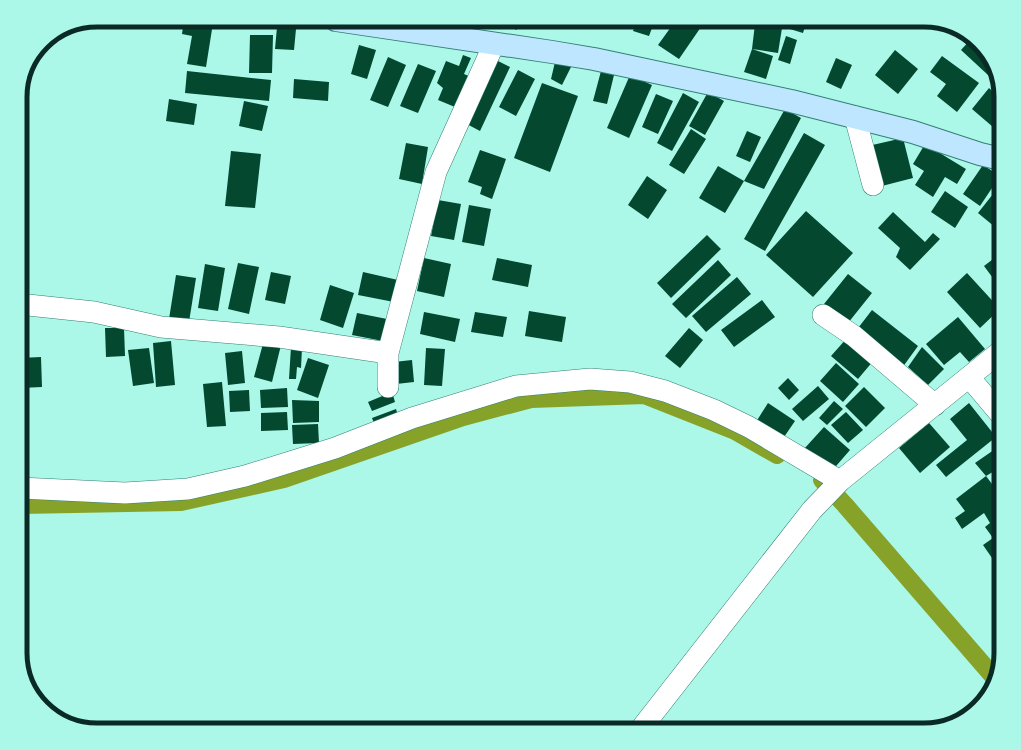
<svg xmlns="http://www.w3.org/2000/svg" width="1021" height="750" viewBox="0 0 1021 750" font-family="Cabin,sans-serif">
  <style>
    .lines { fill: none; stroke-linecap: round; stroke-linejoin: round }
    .canal { stroke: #87a228; stroke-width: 18 }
    .building { fill: #03482f }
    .minor-casing { stroke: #348074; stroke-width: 22 }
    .secondary-casing { stroke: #348074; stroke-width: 24 }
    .minor { stroke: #fff; stroke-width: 21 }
    .secondary { stroke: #bee7ff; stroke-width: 22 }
    .rim { fill: none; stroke: #0a2a25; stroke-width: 5 }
  </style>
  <rect width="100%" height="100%" fill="#abf7e8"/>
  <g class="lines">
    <!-- canal -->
    <path class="canal" d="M822 480 845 505 993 676
      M20 505 181 502 284 479 463 417 531 399 644 395 735 431 777 455"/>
  </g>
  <!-- building -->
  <path class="building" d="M184 20H197L213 23 206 67 187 64 192 36 182 34Z
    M511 20H531L528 27 524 22 516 30 509 23Z
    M573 20H585L579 26Z
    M637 20H655L649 36 633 31Z
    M676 20H692L701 27 679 59 658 45Z
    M760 20H807L803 33Z
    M755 24 782 28 778 53 752 49Z
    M277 27 296 29 294 50 275 49Z
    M250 35H273L272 73H249Z
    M786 36 797 40 790 64 778 60Z
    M971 39 983 51 993 63 994 68 988 75 961 50Z
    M359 45 376 50 367 79 351 74Z
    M752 49 773 56 766 79 744 72Z
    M895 50 918 69 898 94 875 75Z
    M463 55 471 58 464 74 471 77 455 107 438 100 443 88 437 83 446 61 459 66Z
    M942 56 979 83 957 112 937 96 946 84 930 72Z
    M388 57 406 65 388 107 370 100Z
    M492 58 510 67 480 131 463 122Z
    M836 58 852 65 841 89 826 82Z
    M555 62 571 67 562 85 551 79Z
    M418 64 436 71 418 113 400 106Z
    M518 70 535 79 516 116 499 107Z
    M187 71 271 80 269 101 185 93Z
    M601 71 614 75 607 104 593 101Z
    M630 75 652 85 629 138 607 128Z
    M294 79 329 82 328 101 293 98Z
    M542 83 578 96 550 172 514 158Z
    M989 88 1001 99V118L993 127 972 109Z
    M708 92 724 101 705 135 689 126Z
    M683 93 699 102 672 151 657 143Z
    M656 94 673 101 658 134 642 127Z
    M169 99 197 104 194 125 166 121Z
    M244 101 268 106 262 131 239 126Z
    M785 109 801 118 764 189 744 181Z
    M691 129 706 139 684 174 669 165Z
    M747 131 761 137 750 162 736 156Z
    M804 133 825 145 765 251 744 239Z
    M903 138 913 178 878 187 868 146Z
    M406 143 428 147 422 184 399 179Z
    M925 144 966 169 957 184 945 177 933 197 915 185 924 171 913 164Z
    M480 150 506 159 492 199 480 194 482 187 468 182Z
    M231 151 261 154 255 208 225 206Z
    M983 165 1000 176 980 206 963 194Z
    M718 166 744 181 725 213 699 198Z
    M647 176 667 190 648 219 628 205Z
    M945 191 968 207 955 228 931 212Z
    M993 194 1001 201V232L978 213Z
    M438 200 461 204 454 240 431 236Z
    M469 205 491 209 484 246 462 242Z
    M806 211 853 253 813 297 766 255Z
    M893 212 925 242 933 233 940 239 910 270 896 257 900 248 878 228Z
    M707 235 721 249 671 298 657 283Z
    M1001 253V289L984 266Z
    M424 258 451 264 444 297 417 291Z
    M497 258 532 265 528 287 492 280Z
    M718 260 731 275 686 318 672 304Z
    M238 263 259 267 249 314 228 309Z
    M205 264 225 268 218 311 198 308Z
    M271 272 291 276 285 304 265 300Z
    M363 272 398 280 394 302 358 295Z
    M967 273 1000 309 980 328 947 292Z
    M848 274 872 293 848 323 824 304Z
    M176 275 196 278 189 322 169 319Z
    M737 277 751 294 706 332 692 316Z
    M330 285 354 293 343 328 320 320Z
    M762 300 775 317 734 347 721 330Z
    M872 310 918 346 902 368 855 332Z
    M529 311 566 317 562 342 525 336Z
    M424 312 460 319 455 342 420 334Z
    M475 312 507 317 503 337 471 332Z
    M357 313 392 320 388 342 352 335Z
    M958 317 985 349 969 362 960 352 944 365 926 344Z
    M105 328H124L125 356 106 357Z
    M689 328 703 340 680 368 665 356Z
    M847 338 874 360 858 379 831 356Z
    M264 340 281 345 272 382 254 377Z
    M171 341 175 385 156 387 153 343Z
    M291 347 302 348 301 368 297 367 296 379H289Z
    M922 347 944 369 928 385 908 367Z
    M149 348 154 383 133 386 128 350Z
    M426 348 445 349 442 386 424 385Z
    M242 351 245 383 228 385 225 353Z
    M41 357 42 387 20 388V358Z
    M308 358 329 365 318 398 297 390Z
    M412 360 414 382 396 384 394 362Z
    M836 363 859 384 843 402 820 381Z
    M788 378 799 390 789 400 778 388Z
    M222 382 226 426 207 427 203 384Z
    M818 386 829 399 803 421 792 409Z
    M864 387 885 408 866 427 845 406Z
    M287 388 288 407 261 408 260 390Z
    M249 390 250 411 230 412 229 391Z
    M392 392 395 402 372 411 368 402Z
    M292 400 319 401V422L293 423Z
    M834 401 843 409 827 425 819 418Z
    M768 403 795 421 782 440 756 422Z
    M969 403 996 437 946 477 936 465 967 440 950 419Z
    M396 409 399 419 376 428 372 418Z
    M287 412 288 430 261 431V413Z
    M846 412 863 430 848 443 831 425Z
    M929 423 950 447 920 473 899 448Z
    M318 424 319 443 293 444 292 425Z
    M824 427 850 450 830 473 804 449Z
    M1001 445V467L986 476 975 463Z
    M986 476 1001 496V500L999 503 1001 506V571L983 545 993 538 985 527 990 523 984 513 962 529 955 518 965 511 956 499Z
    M710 722 716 730H700Z"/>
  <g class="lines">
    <!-- minor casing -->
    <g class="minor-casing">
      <path id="minor" d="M855 117 873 185
        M20 305H28L94 312 161 327 279 337 388 353
        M823 315 854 336 935 405
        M969 377 1001 415
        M388 387V353L436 172 494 44
        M20 488 125 493 188 489 245 476 335 448 412 418 516 386 590 379 630 382 665 391 714 410 749 427 840 481
        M640 730 812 510 840 481 1001 351"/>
    </g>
    <!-- secondary casing -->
    <g class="secondary-casing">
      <path id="secondary" d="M336 20 552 52 594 59 791 101 913 132 980 154 1001 159"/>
    </g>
    <!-- minor -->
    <use href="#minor" class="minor"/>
    <!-- secondary -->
    <use href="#secondary" class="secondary"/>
  </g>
  <!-- crop -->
  <path d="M0 0H1021V750H0ZM97 27H924A70 70 0 0 1 994 97V653A70 70 0 0 1 924 723H97A70 70 0 0 1 27 653V97A70 70 0 0 1 97 27Z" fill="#abf7e8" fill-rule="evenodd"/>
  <path class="rim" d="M97 27H924A70 70 0 0 1 994 97V653A70 70 0 0 1 924 723H97A70 70 0 0 1 27 653V97A70 70 0 0 1 97 27Z"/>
</svg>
